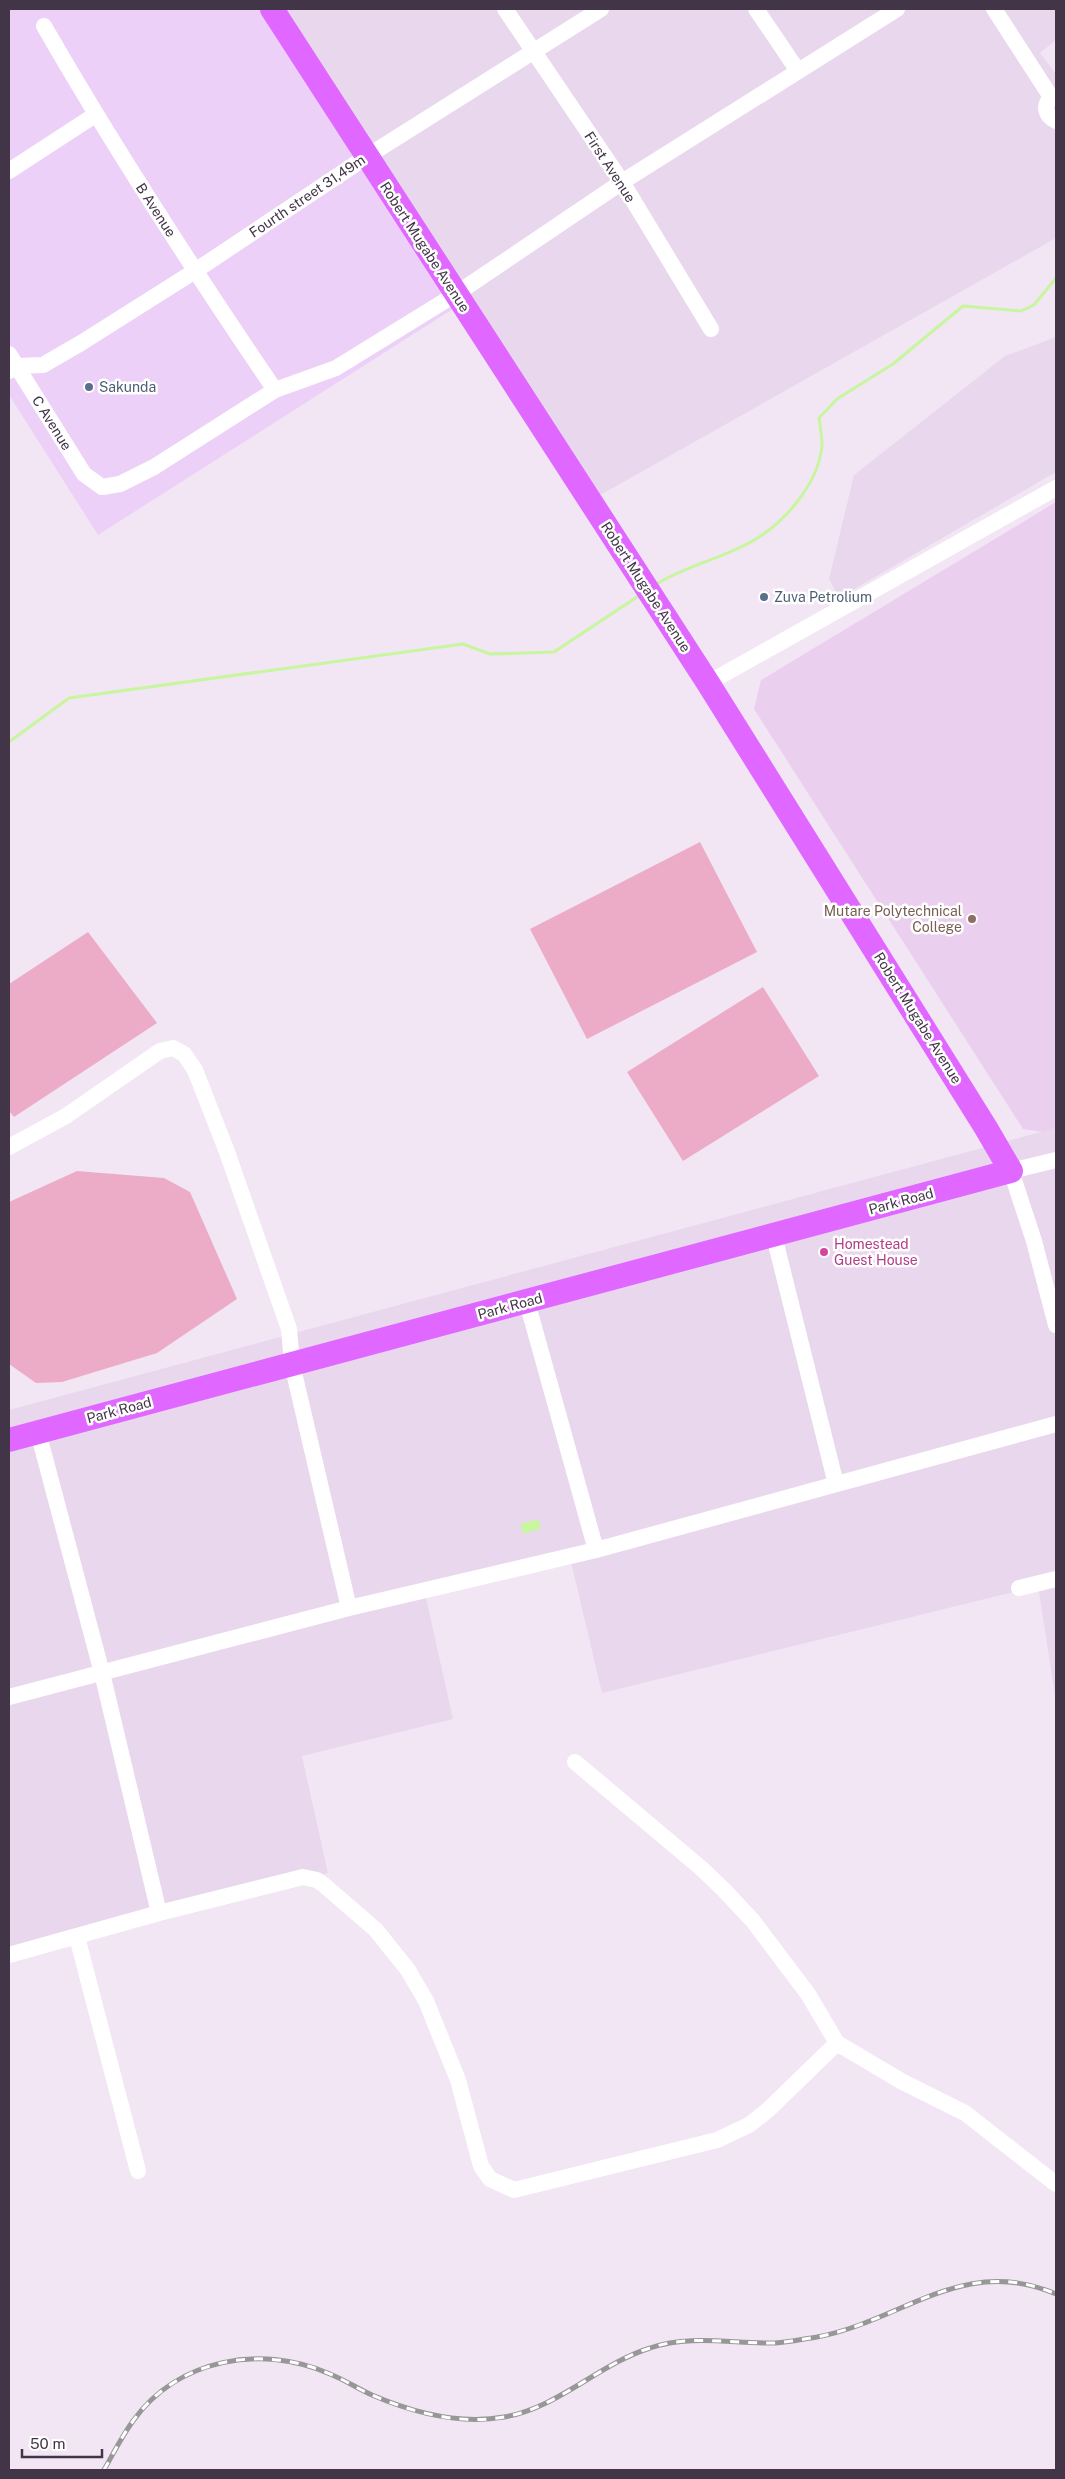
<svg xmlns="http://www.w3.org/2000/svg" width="1065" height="2479" viewBox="0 0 1065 2479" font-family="'Public Sans',sans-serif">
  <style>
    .residential { fill: #e9d8ed }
    .commercial { fill: #ecd0f8 }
    .education { fill: #eacfef }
    .green { fill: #ecacc7 }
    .water { fill: #c7f69e }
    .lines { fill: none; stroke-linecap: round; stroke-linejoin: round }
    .stream { stroke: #c7f69e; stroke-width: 3 }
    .minor { stroke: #fff; stroke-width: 16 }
    .highway { stroke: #e067ff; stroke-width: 24 }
    .rail-casing { stroke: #979797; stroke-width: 5 }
    .rail { stroke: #fff; stroke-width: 3; stroke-dasharray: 9; stroke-linecap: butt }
    .service-dot { fill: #5c6f8a; stroke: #fff; stroke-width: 2 }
    .education-dot { fill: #8d6e63; stroke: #fff; stroke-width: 2 }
    .hotel-dot { fill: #d1479c; stroke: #fff; stroke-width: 2 }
    .labels { text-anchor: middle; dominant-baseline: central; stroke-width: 5; stroke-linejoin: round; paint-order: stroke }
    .street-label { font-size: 14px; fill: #433548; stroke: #fff }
    .service-label { font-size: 14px; fill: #4e5e75; stroke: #fff; text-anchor: start }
    .education-label { font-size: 14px; fill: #785e54; stroke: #fff; text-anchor: end }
    .hotel-label { font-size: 14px; fill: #b23c85; stroke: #fff; text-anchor: start }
  </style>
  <rect width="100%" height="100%" fill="#f2e6f5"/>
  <!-- residential -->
  <path class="residential" d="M278 9H1056V40L1040 53 1056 74V238L595 498Z
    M1056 337V472L839 598 829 579 854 475 1005 356Z
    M1056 1128V1702L1038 1586 602 1693 570 1558 425 1593 453 1719 302 1756 328 1873 9 1954V1410Z"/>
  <!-- commercial -->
  <path class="commercial" d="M9 9H278L467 300 98 535 9 395Z"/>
  <!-- education -->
  <path class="education" d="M1056 502V1128L1043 1132 1023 1129 754 709 761 680Z"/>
  <!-- green -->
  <path class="green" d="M700 842 757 952 587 1039 530 929Z
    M88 932 157 1023 14 1117 9 1111V984Z
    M763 987 819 1076 683 1161 627 1072Z
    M77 1171 164 1178 190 1192 237 1299 157 1353 62 1382 36 1383 9 1364V1202Z"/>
  <!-- water -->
  <path class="water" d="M538 1519 541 1528 524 1534 520 1524Z"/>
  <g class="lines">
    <!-- stream -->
    <path class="stream" d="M655 585C687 565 725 558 756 539 787 520 819 482 822 445 822 436 820 426 819 418L837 399 893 364 963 306 1021 311 1034 305 1056 278
      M9 742 69 698 463 644 490 654 554 652 640 595"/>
    <!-- minor -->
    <path class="minor" d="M505 9 622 182 711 329
      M756 9 798 71
      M994 9 1051 97C1043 106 1045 116 1056 121
      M44 26C116 151 194 271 275 390
      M9 171 95 115
      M9 354 84 474 102 487 120 484 154 467 275 390 336 368 456 294 622 182 897 9
      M9 371 17 366 43 365 81 343 195 271 366 157 601 9
      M708 683 1056 488
      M9 1147 66 1116 160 1051 173 1048 184 1054 195 1070 227 1152 289 1329 292 1364 349 1608
      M1056 1160 1011 1171 1034 1241 1056 1325
      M774 1236 836 1484
      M527 1302 596 1550
      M38 1432 102 1673 159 1913
      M1019 1588 1056 1579
      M9 1697 349 1608 596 1550 1056 1424
      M575 1762 701 1868 724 1890 753 1921 808 1994 837 2043 901 2081 965 2113 1056 2184
      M77 1937 138 2171
      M9 1955 159 1913 303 1877 317 1880 324 1885 376 1930 408 1970 426 2001 458 2080 481 2166 490 2179 514 2190 717 2140 749 2125 768 2110 837 2043"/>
    <!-- highway -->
    <path class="highway" d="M9 1440 1011 1171 986 1128 708 683 272 9"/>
    <!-- rail casing -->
    <g class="rail-casing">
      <path id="rail" d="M104 2470C113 2454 122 2436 133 2421 178 2358 262 2344 330 2374 345 2380 358 2389 372 2395 414 2413 459 2425 504 2417 558 2408 599 2364 650 2348 690 2334 734 2344 775 2343 789 2342 803 2339 817 2337 903 2321 963 2254 1056 2294"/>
    </g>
    <!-- rail -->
    <use href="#rail" class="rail"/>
  </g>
  <!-- markers -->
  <g class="service-dot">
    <circle cx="89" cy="387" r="5"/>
    <circle cx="764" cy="597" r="5"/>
  </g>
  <circle class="education-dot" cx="972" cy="919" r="5"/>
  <circle class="hotel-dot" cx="824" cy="1252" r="5"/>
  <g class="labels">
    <!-- street labels -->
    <g class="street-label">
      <text transform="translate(610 167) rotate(57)">First Avenue</text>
      <text transform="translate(307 196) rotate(-34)">Fourth street 31,49m</text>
      <text transform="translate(156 210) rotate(57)">B Avenue</text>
      <text transform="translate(425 247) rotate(57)">Robert Mugabe Avenue</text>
      <text transform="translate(52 423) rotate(58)">C Avenue</text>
      <text transform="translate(646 587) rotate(57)">Robert Mugabe Avenue</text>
      <text transform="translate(918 1018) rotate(58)">Robert Mugabe Avenue</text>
      <text transform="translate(901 1201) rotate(-15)">Park Road</text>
      <text transform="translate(510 1306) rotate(-15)">Park Road</text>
      <text transform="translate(119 1410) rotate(-15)">Park Road</text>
    </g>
    <!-- service labels -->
    <g class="service-label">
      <text x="99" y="387">Sakunda</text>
      <text x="774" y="597">Zuva Petrolium</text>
    </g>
    <!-- education labels -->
    <g class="education-label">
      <text x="962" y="911">Mutare Polytechnical<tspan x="962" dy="16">College</tspan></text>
    </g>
    <!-- hotel labels -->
    <g class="hotel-label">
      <text x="834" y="1244">Homestead<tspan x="834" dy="16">Guest House</tspan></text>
    </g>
  </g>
  <!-- border -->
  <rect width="1065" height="2479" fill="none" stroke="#433548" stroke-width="20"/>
  <!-- scale -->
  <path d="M22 2449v8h80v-8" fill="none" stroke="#433548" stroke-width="2.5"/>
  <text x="30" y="2449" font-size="15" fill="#433548" stroke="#ffffff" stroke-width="4" paint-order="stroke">50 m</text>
</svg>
